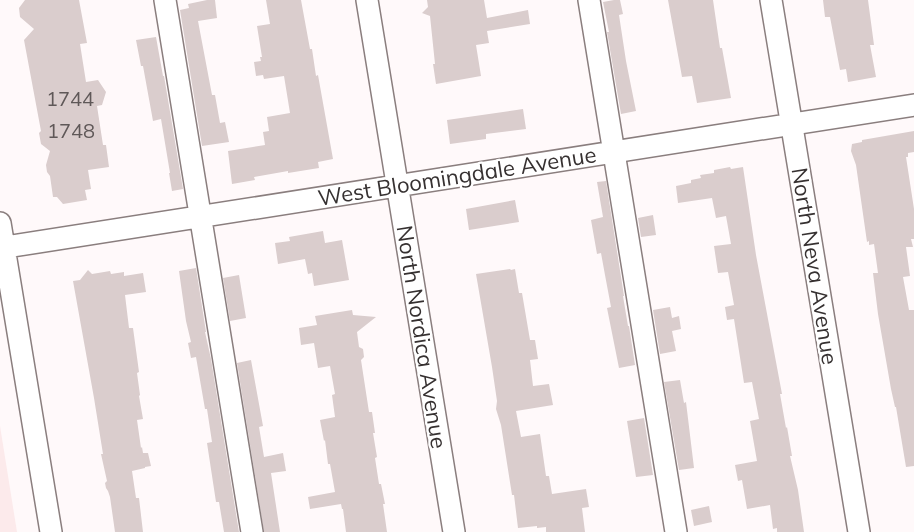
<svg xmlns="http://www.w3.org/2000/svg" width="914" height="532" viewBox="0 0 914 532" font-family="Mulish,sans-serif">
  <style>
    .built { fill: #fceaeb }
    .building { fill: #dacdcd }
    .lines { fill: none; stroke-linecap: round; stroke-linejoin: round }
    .minor-casing { stroke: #8a7e7e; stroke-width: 24 }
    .minor { stroke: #fff; stroke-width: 21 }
    .labels { text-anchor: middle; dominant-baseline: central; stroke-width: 4.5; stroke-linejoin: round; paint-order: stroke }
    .number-label { font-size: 20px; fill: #5f5858 }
    .street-label { font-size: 22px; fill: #363131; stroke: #fff }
  </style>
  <rect width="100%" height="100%" fill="#fff9fa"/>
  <!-- built -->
  <path class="built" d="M0 426 17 532H0Z"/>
  <!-- building -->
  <path class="building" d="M25 0H79L87 43 80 44 86 82 98 80 106 92 102 105 97 106 103 145H106L109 167 88 170 91 189 85 190 87 200 63 204 57 197H53L50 176 47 172 46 165 50 151 41 144 39 133 41 131 24 40 34 29 20 17 19 8Z
    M207 0H215L217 18 198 21 212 95H215L220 123 225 122 229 142 202 146 180 10 189 8 188 4Z
    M266 0H301L310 49H312L316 76 318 75 333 159 318 162 319 168 288 173V171L254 177 255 180 232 184 228 151 265 145 263 132 269 131 267 117 290 113 284 76 264 79 263 75 256 76 254 62 261 61 260 57H262L257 26 270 24Z
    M427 0H484L487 18 528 10 530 24 487 31 489 43 476 45 481 76 436 84 433 64H435L430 16 422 13 428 7Z
    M614 0H620L623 14 619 15 626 61 636 111 621 114 607 32H609L603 2Z
    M668 0H713L720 48H722L731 98 697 103 692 76 682 77Z
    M823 0H868L874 45H870L876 77 848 82 846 69 840 70 830 17H825Z
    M156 37 163 76H164L183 189 172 191 169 173H170L161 119 153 121 143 66H141L136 40Z
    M523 109 526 129 486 134V139L450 144 447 120Z
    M914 131V152L908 153V157H906L914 209V239H911L913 247H906L910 276 903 277 909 310H914V466L906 467 896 407H895L891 389 878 314 873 273H878L874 244 869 245V241L867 242 856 165 851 151 852 144 862 142V140Z
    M730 167 731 169 743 167 756 255 782 394H780L786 428 787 427 792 456H790L798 490 804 532H777V528L773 529 770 505 747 509 742 480 738 481 735 465 757 461 750 421 759 419 752 382 744 383 734 319 727 320 725 307 734 305 728 272 718 273 714 246 731 244 726 216 716 218 712 198 678 203 676 186 691 183V180L701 178 700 175 714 173V170Z
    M606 181 624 296H623L628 326H629L635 365 619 368 607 308 611 307 605 275 601 253 597 254 591 220 603 217 597 182Z
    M515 200 519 222 469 230 466 209Z
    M653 215 656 235 641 237 638 218Z
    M323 231 325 243 342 240 349 280 314 286 312 273 308 274 305 259 278 264 275 243 290 241 289 237Z
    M196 268 206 332H205L211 359 239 532H224L219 502H216L207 443 212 442 207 409H205L196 357 191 358 188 343 191 342 186 321 179 271Z
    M510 269 511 270 515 269 519 293H522L530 340H535L538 359 530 360 533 386 549 384 553 405 516 411 521 437 540 434 546 476H549L552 494 586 489 589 507 582 508 585 532H546V527L537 528V526L518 528 514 495H512L501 425 496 409 497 401 492 367 476 274Z
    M88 270 92 274 110 271 111 274 124 272V276L143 273 146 292 125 295 129 328H133L139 372 137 373 140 395 139 396 143 419 137 420 141 448 142 447 143 453H148L151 466 145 467V468L132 471 136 498H139L143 532H115L110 497 108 491 106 488 105 483 107 481 101 454H103L94 398 73 281 80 280Z
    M239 275 246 318 230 321 223 278Z
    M670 307 672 318 679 316 681 329 672 331 676 351 660 354 653 310Z
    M352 310 353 315 376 317 357 332 359 347 363 349 364 357 361 360 369 412H372L375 433H373L377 457 375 458 379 484H381L385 504H383L387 532H346L343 509H342L341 504 310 509 308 497 335 492 330 464H328L325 440 324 441 320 420 335 417 332 395 335 394 330 366 318 368 314 343 301 345 299 328 317 325 315 316Z
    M251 360 263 426 259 427 264 457 283 453 286 471 271 473 280 532H264L237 363Z
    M680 380 684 403 686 402 694 468 679 470 664 382Z
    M644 418 653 475 636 477 627 421Z
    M709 506 712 522 694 526 691 510Z"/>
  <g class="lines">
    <!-- minor casing -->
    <g class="minor-casing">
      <path id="minor" d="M165 0 252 532
        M367 0 454 532
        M589 0 676 532
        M771 0 859 532
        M0 223 51 532
        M0 248 914 105"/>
    </g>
    <!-- minor -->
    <use href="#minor" class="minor"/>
  </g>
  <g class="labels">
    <!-- number labels -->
    <g class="number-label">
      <text x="70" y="98">1744</text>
      <text x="71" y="130">1748</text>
    </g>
    <!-- street labels -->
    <g class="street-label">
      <text transform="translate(457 176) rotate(-9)">West Bloomingdale Avenue</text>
      <text transform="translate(815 266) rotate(81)">North Neva Avenue</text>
      <text transform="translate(422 337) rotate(81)">North Nordica Avenue</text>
    </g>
  </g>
</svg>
